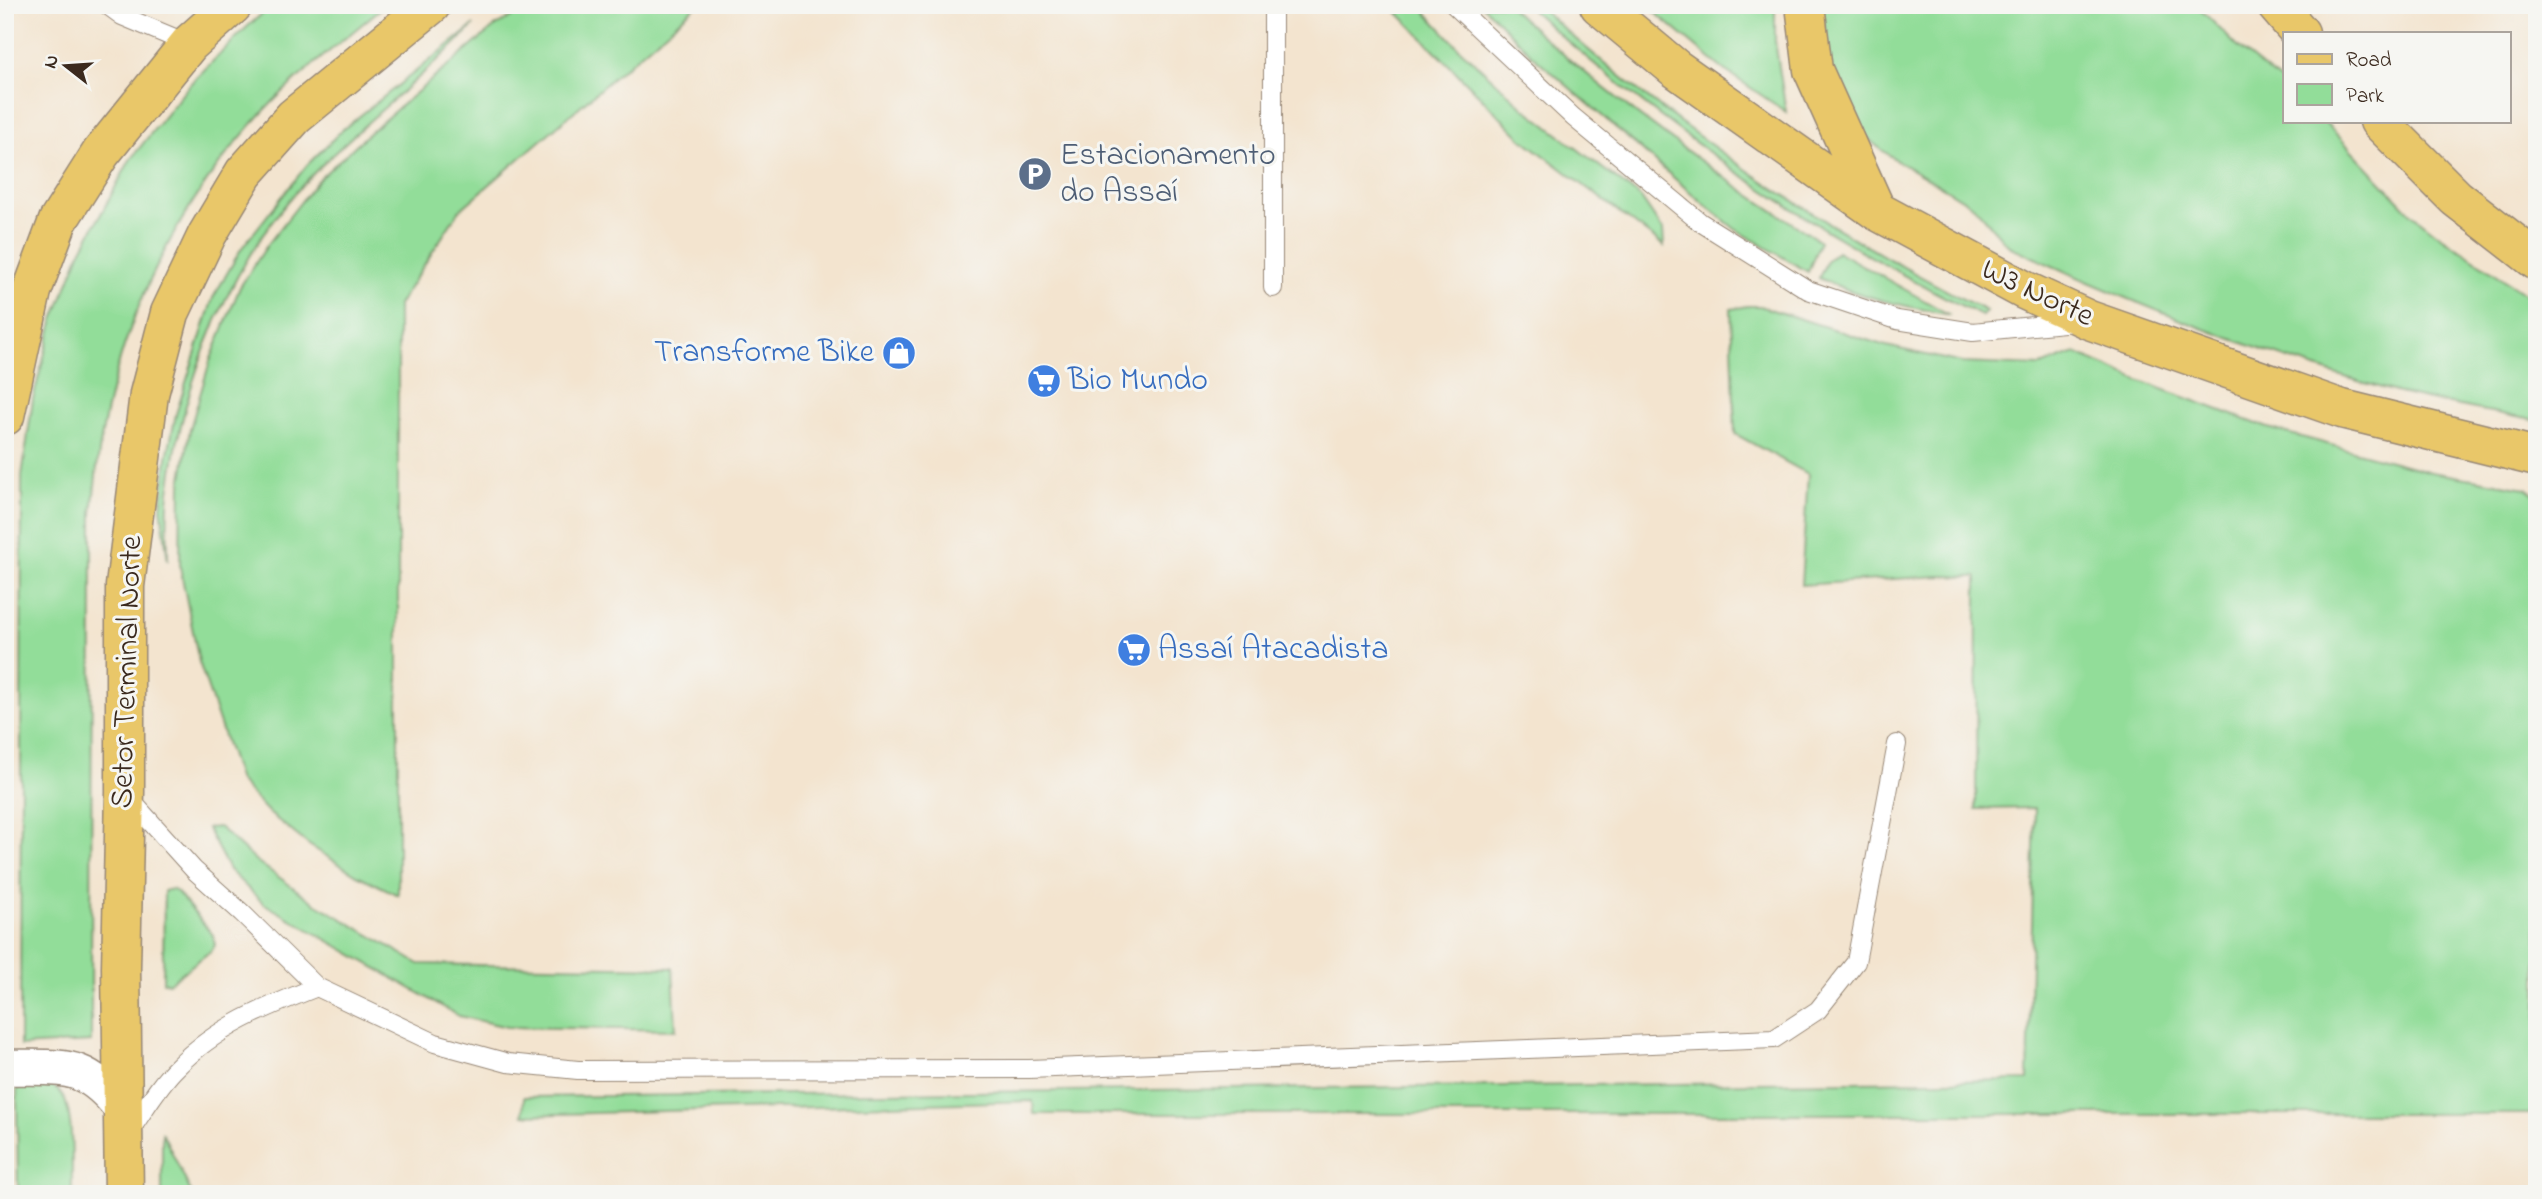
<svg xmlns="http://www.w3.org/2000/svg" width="2542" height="1199" viewBox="0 0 2542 1199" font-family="'Indie Flower',sans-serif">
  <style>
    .green { fill: #92dd99; stroke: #66845c; stroke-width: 2 }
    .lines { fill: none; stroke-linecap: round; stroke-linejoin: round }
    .service-casing { stroke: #978776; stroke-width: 20 }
    .minor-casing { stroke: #978776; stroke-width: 38 }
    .primary-casing { stroke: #978776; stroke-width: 41 }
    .service { stroke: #fff; stroke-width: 18 }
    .minor { stroke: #fff; stroke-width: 35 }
    .primary { stroke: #e9c769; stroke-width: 38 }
    .labels { text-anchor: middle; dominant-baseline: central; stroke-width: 6; stroke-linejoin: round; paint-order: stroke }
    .service-label { font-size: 32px; fill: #4e5e75; stroke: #f6f6f2; text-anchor: start }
    .street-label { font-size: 32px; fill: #3b2a1e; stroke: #f6f6f2 }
    .shop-label { font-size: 32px; fill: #366cbe; stroke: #f6f6f2; text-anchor: start }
  </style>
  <rect width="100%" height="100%" fill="#f6f6f2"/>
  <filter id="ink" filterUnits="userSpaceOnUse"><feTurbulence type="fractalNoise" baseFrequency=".0143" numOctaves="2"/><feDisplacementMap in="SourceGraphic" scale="14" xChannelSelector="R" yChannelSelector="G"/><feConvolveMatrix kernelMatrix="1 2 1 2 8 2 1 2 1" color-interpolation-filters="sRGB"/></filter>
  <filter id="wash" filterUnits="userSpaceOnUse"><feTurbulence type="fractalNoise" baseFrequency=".00686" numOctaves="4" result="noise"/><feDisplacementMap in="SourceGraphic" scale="28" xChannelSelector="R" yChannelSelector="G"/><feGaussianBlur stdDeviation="1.57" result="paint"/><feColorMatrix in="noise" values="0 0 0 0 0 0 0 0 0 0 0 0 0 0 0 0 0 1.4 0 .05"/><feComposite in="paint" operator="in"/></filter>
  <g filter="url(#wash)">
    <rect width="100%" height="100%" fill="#f3e4cf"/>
    <!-- green -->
    <path class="green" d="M272 5H385C345 39 301 72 265 110 181 198 123 314 102 434 97 460 95 487 92 513L91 1042 20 1046 22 476 33 399 53 322 80 253 130 160 191 83 246 28Z
      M531 5H697L459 211 398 305V895L357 875 309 845 269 813 239 781 199 662 180 567 181 485 190 429 210 361 240 287 268 244 318 180 371 131 493 28Z
      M1390 5H1419L1461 50 1523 107 1641 198 1663 230 1664 246 1521 138Z
      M1482 5H1508C1604 95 1710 171 1820 241L1808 272 1735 229 1704 204 1533 56Z
      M1526 5H1537C1672 127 1824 229 1986 311L1982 316C1815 234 1664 129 1526 5Z
      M1646 5H1775V41L1786 112 1720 67Z
      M1822 5H2196L2239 48 2285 85V121H2324L2412 214 2436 233 2537 302V421C2490 411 2442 404 2396 392 2263 355 2135 305 2009 246 1995 235 1988 218 1974 207 1922 170 1860 154 1834 90 1827 73 1825 26 1822 5Z
      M474 25C422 79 362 123 310 177 230 259 183 380 169 492 166 515 168 539 168 561L161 507 167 458 176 414 213 298 241 249 307 165 342 130Z
      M1837 251 1950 315C1904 306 1861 298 1819 278L1827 260Z
      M1747 306H1760L1886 346 1962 363 2041 366 2075 353 2138 380 2268 428 2431 472 2526 488 2537 496V1114H1034L1033 1101 523 1115 524 1097 2028 1080 2035 808 1976 809 1977 577 1940 576 1801 585 1808 474 1735 434 1731 309Z
      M219 827 255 860 312 901 419 964 673 968 676 1030 507 1027 459 1016 263 903 229 870 207 828Z
      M172 889 177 892 213 935 215 945 212 950 169 983 163 982 164 891Z
      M20 1084C32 1084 48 1081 58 1090 76 1104 71 1171 72 1194H18L17 1090Z
      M162 1132 192 1194H162Z"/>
  </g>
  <g filter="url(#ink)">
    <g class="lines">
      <!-- service casing -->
      <g class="service-casing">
        <path id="service" d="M107 5 122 16 189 44
          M1273 5V288
          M1454 5 1573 117 1700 222 1808 290 1897 320 1973 332 2074 322
          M129 798 194 870 242 913 317 987 435 1043 508 1063 578 1070 1029 1069 1774 1039 1818 1010 1856 962 1897 744
          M129 1132C144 1111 158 1085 177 1067 216 1027 266 1007 317 987"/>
      </g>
      <!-- minor casing -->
      <g class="minor-casing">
        <path id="minor" d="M5 1067C62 1069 83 1059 122 1109"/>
      </g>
      <!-- primary casing -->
      <g class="primary-casing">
        <path id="primary" d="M1599 5 1675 68 1877 211 2024 290 2089 320 2342 409 2537 457
          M1805 5 1813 70 1876 210
          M2276 5 2300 33
          M2379 121 2456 198 2537 261
          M5 416 32 291 58 221 101 153 189 44 233 5
          M124 1194 121 967 125 792V586L149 394 170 313 207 235 244 173 294 117 431 5"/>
      </g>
      <!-- service -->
      <use href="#service" class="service"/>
      <!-- minor -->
      <use href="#minor" class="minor"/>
      <!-- primary -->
      <use href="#primary" class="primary"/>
    </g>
  </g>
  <!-- icons -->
  <defs>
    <g id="parking-disc" transform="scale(1.75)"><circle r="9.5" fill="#5c6f8a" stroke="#f6f6f2"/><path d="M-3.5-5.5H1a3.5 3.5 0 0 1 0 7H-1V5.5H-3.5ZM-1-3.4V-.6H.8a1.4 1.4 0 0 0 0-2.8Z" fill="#fff"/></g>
    <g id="shop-disc" transform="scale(1.75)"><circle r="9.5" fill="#3f7fe0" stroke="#f6f6f2"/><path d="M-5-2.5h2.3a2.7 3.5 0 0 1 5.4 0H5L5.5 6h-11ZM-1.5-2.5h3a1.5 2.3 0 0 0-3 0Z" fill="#fff"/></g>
    <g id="supermarket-disc" transform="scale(1.75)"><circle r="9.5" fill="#3f7fe0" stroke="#f6f6f2"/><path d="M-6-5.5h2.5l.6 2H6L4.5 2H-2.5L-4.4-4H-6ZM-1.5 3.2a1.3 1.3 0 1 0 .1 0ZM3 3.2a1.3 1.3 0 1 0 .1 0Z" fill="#fff"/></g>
  </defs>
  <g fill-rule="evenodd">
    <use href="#parking-disc" x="1035" y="174"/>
    <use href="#shop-disc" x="899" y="353"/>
    <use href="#supermarket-disc" x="1044" y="381"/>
    <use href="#supermarket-disc" x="1134" y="650"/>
  </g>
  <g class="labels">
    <!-- service labels -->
    <g class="service-label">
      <text x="1060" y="156">Estacionamento<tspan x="1060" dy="37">do Assaí</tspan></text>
    </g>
    <!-- street labels -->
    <g class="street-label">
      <text transform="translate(2037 294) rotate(25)">W3 Norte</text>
      <text transform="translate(128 672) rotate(-88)">Setor Terminal Norte</text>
    </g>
    <!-- shop labels -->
    <g class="shop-label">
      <text x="874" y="353" text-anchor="end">Transforme Bike</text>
      <text x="1068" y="381">Bio Mundo</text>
      <text x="1158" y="650">Assaí Atacadista</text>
    </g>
  </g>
  <!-- margin -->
  <rect width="2542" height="1199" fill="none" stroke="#f6f6f2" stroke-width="28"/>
  <!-- legend -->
  <rect x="2283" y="32" width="228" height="91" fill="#f6f6f2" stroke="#aba49d" stroke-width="2"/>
  <rect x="2297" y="54" width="35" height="10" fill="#e9c769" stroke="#aba49d" stroke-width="2"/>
  <text x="2346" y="66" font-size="21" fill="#3b2a1e">Road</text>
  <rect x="2297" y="84" width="35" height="21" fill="#92dd99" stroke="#aba49d" stroke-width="2"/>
  <text x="2346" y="102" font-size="21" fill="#3b2a1e">Park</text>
  <!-- north arrow -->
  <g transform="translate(66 66) rotate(287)" stroke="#f6f6f2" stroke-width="5" paint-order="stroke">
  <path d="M0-5L12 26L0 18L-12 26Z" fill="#3b2a1e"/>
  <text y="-10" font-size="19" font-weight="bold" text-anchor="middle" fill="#3b2a1e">N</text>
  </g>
</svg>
